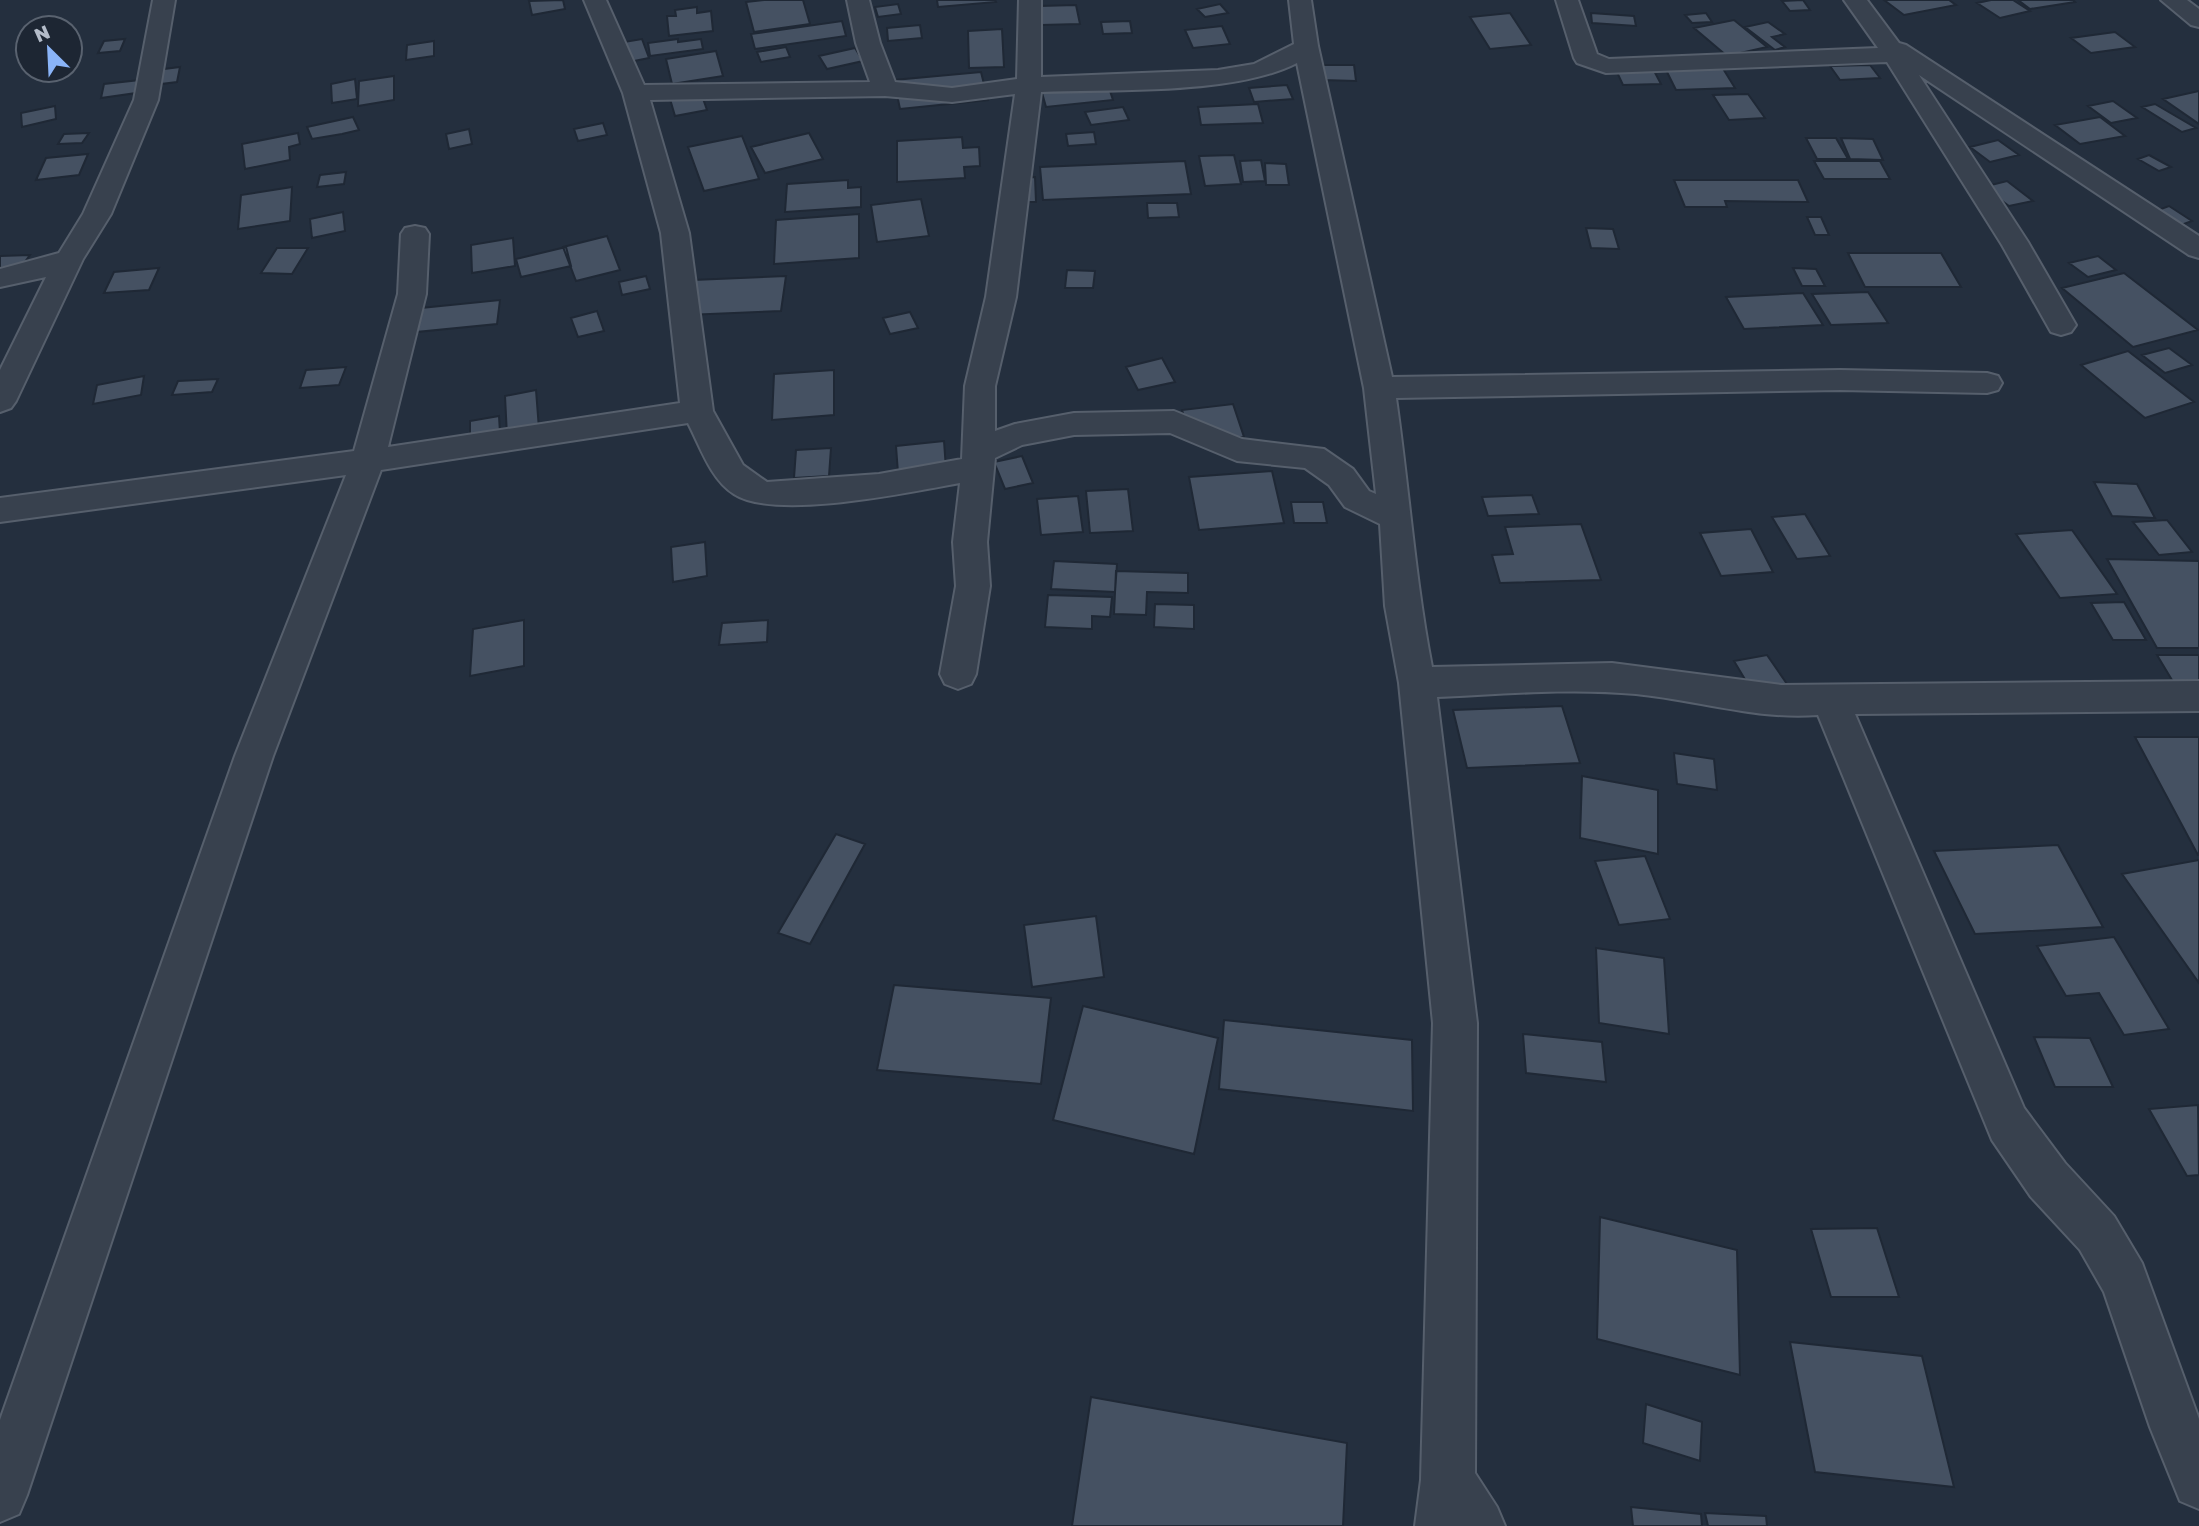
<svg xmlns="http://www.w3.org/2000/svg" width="2199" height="1526" viewBox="0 0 2199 1526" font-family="'Golos Text',sans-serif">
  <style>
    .building { fill: #455162; stroke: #1f2835; stroke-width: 2 }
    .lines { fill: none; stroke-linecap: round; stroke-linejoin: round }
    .street-casing { stroke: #565f6c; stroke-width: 4 }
    .street { fill: #38414e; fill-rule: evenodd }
  </style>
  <rect width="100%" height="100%" fill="#242f3e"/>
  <!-- building -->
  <path class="building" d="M563 0 565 9 532 15 529 1Z
    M764 0H803L810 24 754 32 746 2Z
    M937 0H995L996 2 938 7Z
    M1803 0 1810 10 1790 11 1782 1Z
    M1884 0H1949L1956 5 1904 15Z
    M1991 0H2013L2030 11 2000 18 1977 3Z
    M2018 0H2073L2075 2 2030 9Z
    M898 4 901 14 878 17 875 7Z
    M1220 4 1228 13 1205 17 1197 9Z
    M1076 5 1080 24 1041 25 1039 6Z
    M697 7V13L711 11 713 31 669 36 667 16H676L675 10Z
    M1510 13 1531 45 1490 49 1470 17Z
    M1591 13 1634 16 1636 26 1592 23Z
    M1706 13 1712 22 1692 23 1685 15Z
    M1734 20 1767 47 1727 56 1694 28Z
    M842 21 846 36 755 49 751 34Z
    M1130 21 1132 33 1103 34 1101 22Z
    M1768 22 1785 34 1772 37 1785 47 1775 50 1745 27Z
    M920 25 922 38 888 41 887 28Z
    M1222 26 1230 44 1193 48 1185 30Z
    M1002 29 1004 67 969 68 968 31Z
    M2115 32 2135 47 2091 53 2071 38Z
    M125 39 120 51 98 53 104 41Z
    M642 39 649 58 624 63 618 43Z
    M678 39V42L701 39 703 49 650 56 648 43Z
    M434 41V56L406 60 407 45Z
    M786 47 790 57 761 62 757 52Z
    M855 48 863 61 827 69 819 56Z
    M716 51 723 76 672 84 666 59Z
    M1321 65H1354L1356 81 1322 80Z
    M1870 65 1880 78 1840 80 1830 66Z
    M180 67 177 82 153 85 156 70Z
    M1652 67 1661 84 1623 85 1615 68Z
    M1722 67 1735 88 1676 90 1665 68Z
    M981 72 988 100 900 109 894 80Z
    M394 76V100L358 106 359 81Z
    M1105 76 1113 100 1046 107 1039 82Z
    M355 79 357 99 332 103 331 84Z
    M140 80 136 93 101 98 104 84Z
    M1287 85 1293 99 1254 102 1249 88Z
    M2199 91V124L2163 99Z
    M701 93 707 110 675 116 670 99Z
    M1748 94 1765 118 1729 120 1713 95Z
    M2113 101 2137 118 2111 123 2088 106Z
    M1258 104 1263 123 1201 125 1198 107Z
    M2155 104 2196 128 2182 132 2142 107Z
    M55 106 56 119 22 127 21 113Z
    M1123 107 1129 120 1091 125 1085 112Z
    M353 117 359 130 342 134 312 139 307 127Z
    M2100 117 2125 136 2080 144 2055 125Z
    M603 123 607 135 578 141 574 129Z
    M469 129 472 144 449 149 446 134Z
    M1094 132 1096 144 1068 146 1066 134Z
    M89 133 82 143 58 144 64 134Z
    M298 133 300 144 289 147 290 160 245 169 242 144Z
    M809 133 823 159 765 173 751 147Z
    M742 136 759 179 704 191 688 147Z
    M962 137 963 148 979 147 980 166 964 167 965 178 897 182V141Z
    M1806 138H1836L1848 159H1817Z
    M1841 138 1873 139 1883 160 1850 159Z
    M1998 140 2019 155 1990 162 1970 147Z
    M88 154 79 175 36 180 46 158Z
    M1234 155 1241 184 1205 186 1199 156Z
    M2149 155 2171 167 2159 171 2138 159Z
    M1261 160 1265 181 1243 182 1240 161Z
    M1185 161 1191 194 1043 200 1040 167Z
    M1814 161H1880L1890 179H1824Z
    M1265 163 1286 164 1289 185H1266Z
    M346 172 344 184 317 187 320 175Z
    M1035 177 1036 202H1018L1017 178Z
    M848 180V188L861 187V207L785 212 787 184Z
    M1674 180H1798L1808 202 1725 201 1727 207H1685Z
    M2007 181 2033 201 2009 206 1983 187Z
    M292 187 290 221 238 229 241 195Z
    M921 199 929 236 877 242 871 205Z
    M1147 203H1177L1179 217 1148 218Z
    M2169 206 2192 221 2173 228 2150 213Z
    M343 212 345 231 312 238 310 219Z
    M859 214V258L774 264 776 220Z
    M1807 217H1821L1829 235H1815Z
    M1586 228 1613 229 1619 249 1591 248Z
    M607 236 620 270 576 281 563 247Z
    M513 238 515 266 472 273 471 245Z
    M566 247 571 266 521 277 516 259Z
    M277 248H308L292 274 261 273Z
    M1848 253H1941L1961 287H1865Z
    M30 255 21 267 0 268V256Z
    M2098 256 2116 270 2088 277 2069 263Z
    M159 268 149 290 104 293 114 272Z
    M1793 268 1816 269 1825 286H1802Z
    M1067 270 1095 271 1093 288H1065Z
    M2124 273 2198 330 2133 347 2062 288Z
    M646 276 650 289 622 295 619 282Z
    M786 276 781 311 686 315 693 280Z
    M1868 292 1888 323 1831 325 1812 294Z
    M1803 293 1823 325 1744 329 1726 297Z
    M500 300 497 324 406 333 411 309Z
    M597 311 604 331 578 337 571 318Z
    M910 312 918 328 890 334 883 318Z
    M2169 348 2192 365 2165 373 2142 355Z
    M2128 351 2194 402 2145 418 2081 365Z
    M1162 358 1175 382 1138 390 1126 367Z
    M346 367 339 385 300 388 306 370Z
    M834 370V415L772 420 774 374Z
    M144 376 141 395 93 404 97 385Z
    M218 379 212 392 172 395 178 381Z
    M536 390 539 429 507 436 505 396Z
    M1233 404 1244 437 1192 443 1182 410Z
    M499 416 500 433 470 439V421Z
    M944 441 946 469 898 473 896 446Z
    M831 448 829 476 794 478 796 450Z
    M1022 456 1033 483 1005 489 994 462Z
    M1272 471 1284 523 1199 530 1189 477Z
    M2094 482 2137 484 2155 518 2112 516Z
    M1128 489 1133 531 1090 533 1086 491Z
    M1532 495 1539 514 1488 516 1482 497Z
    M1078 496 1083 532 1041 535 1037 499Z
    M1291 502H1323L1327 523H1294Z
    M1805 514 1830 556 1797 559 1772 517Z
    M2167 520 2192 552 2159 555 2133 522Z
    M1581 524 1601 580 1500 583 1492 555 1513 554 1505 527Z
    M1751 529 1773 572 1721 576 1700 533Z
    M2072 530 2117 594 2060 598 2016 534Z
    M705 542 707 576 673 582 671 547Z
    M2107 559 2199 561V648H2157Z
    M1054 561 1117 564 1115 592 1051 589Z
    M1116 571 1188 573V593L1147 592 1146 615 1114 614Z
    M1048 595 1112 597 1110 617 1092 616V629L1045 627Z
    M2124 602 2146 640H2113L2091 603Z
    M1155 604 1194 605V629L1154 627Z
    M524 620V666L470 676 473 629Z
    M768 620 767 642 719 645 722 623Z
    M1767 655 1787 684 1752 691 1734 661Z
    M2157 655H2199V684L2175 685Z
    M1562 706 1580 763 1467 768 1453 710Z
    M2135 737H2199V855H2198Z
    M1674 753 1714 759 1717 790 1677 784Z
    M1582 776 1658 790V854L1580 838Z
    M836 834 865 844 810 944 778 933Z
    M2058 845 2103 927 1975 934 1934 851Z
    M1645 856 1670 919 1619 925 1595 861Z
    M2199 860V983L2122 874Z
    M1096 916 1104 977 1032 987 1024 925Z
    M2114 937 2169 1029 2124 1035 2099 993 2066 996 2037 946Z
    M1596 948 1664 958 1669 1034 1599 1023Z
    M894 985 1051 998 1041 1084 877 1070Z
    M1083 1006 1218 1038 1194 1154 1053 1120Z
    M1224 1020 1412 1040 1413 1111 1219 1089Z
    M1523 1034 1602 1042 1606 1082 1526 1073Z
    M2034 1037 2090 1038 2113 1087H2055Z
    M2198 1105 2199 1175 2187 1176 2149 1109Z
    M1600 1217 1737 1250 1740 1375 1597 1339Z
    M1877 1228 1899 1297H1831L1811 1229Z
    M1790 1342 1922 1356 1954 1487 1815 1472Z
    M1091 1397 1347 1443 1343 1526H1072Z
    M1646 1404 1702 1422 1700 1461 1643 1443Z
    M1631 1507 1701 1514 1702 1526H1633Z
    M1705 1513 1766 1516 1767 1526H1708Z"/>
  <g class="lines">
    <!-- street casing -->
    <g class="street-casing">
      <path id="street" d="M153 0H175L158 100 111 214 83 259 16 401 11 408 0 412V370L46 277 0 287V269L59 253 83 214 134 100Z
        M584 0H606L644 85 870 82 856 43 847 0H869L880 43 895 82 952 88 1017 79 1019 0H1041V77L1218 70 1254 64 1294 44 1289 0H1311L1318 46 1392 377 1840 370 1987 373 1998 376 2002 383 1998 390 1987 393 1840 390 1396 398C1409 488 1415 579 1432 667L1612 663 1781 685 2199 681V711L1855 714 2024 1108 2065 1163 2114 1216 2142 1263 2199 1419V1509L2180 1501 2150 1427 2104 1292 2080 1250 2031 1197 1992 1140 1818 715C1756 720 1697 700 1636 694 1570 688 1504 694 1437 697L1477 1023 1475 1473 1497 1507 1505 1526H1415L1421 1480 1433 1023 1399 683 1385 606 1380 524 1345 507 1329 485 1305 468 1237 461 1170 433 1074 435 1022 445 995 458 987 542 990 586 976 674 971 684 958 689 945 684 940 674 956 586 953 542 960 483C910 492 775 521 734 494 711 480 700 446 688 423L381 470 273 756 27 1495 19 1514 0 1522V1420L235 756 346 475 0 522V498L354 451 398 294 401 234 405 228 415 226 425 228 429 234 426 294 388 447 680 403 661 233 623 93ZM1297 63 1364 388 1376 494 1369 491 1353 469 1324 449 1242 439 1174 411 1074 413 1015 424 995 431V386L1016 297 1041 92C1113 89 1235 95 1297 63ZM1015 94 986 297 965 386 962 459 879 474 767 482 743 465 713 411 689 233 650 100 885 96 952 102Z
        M1556 0H1578L1597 54 1609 59 1878 48 1844 0H1867L1899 43 1906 45 2199 236V258L2189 255 1919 75 2028 242 2076 325 2071 332 2061 335 2051 332 2002 245 1887 62 1606 73 1577 63 1574 58Z
        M2161 0H2187L2199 9V27L2191 25Z"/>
    </g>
    <!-- street -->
    <use href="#street" class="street"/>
  </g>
  <!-- north arrow -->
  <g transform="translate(49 49) rotate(336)"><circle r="33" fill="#1d2633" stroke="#59626f" stroke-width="2"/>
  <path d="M0-5L12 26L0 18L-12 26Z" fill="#8ab4f8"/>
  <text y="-10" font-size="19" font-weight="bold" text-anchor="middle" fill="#b4bcc9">N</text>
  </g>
</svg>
